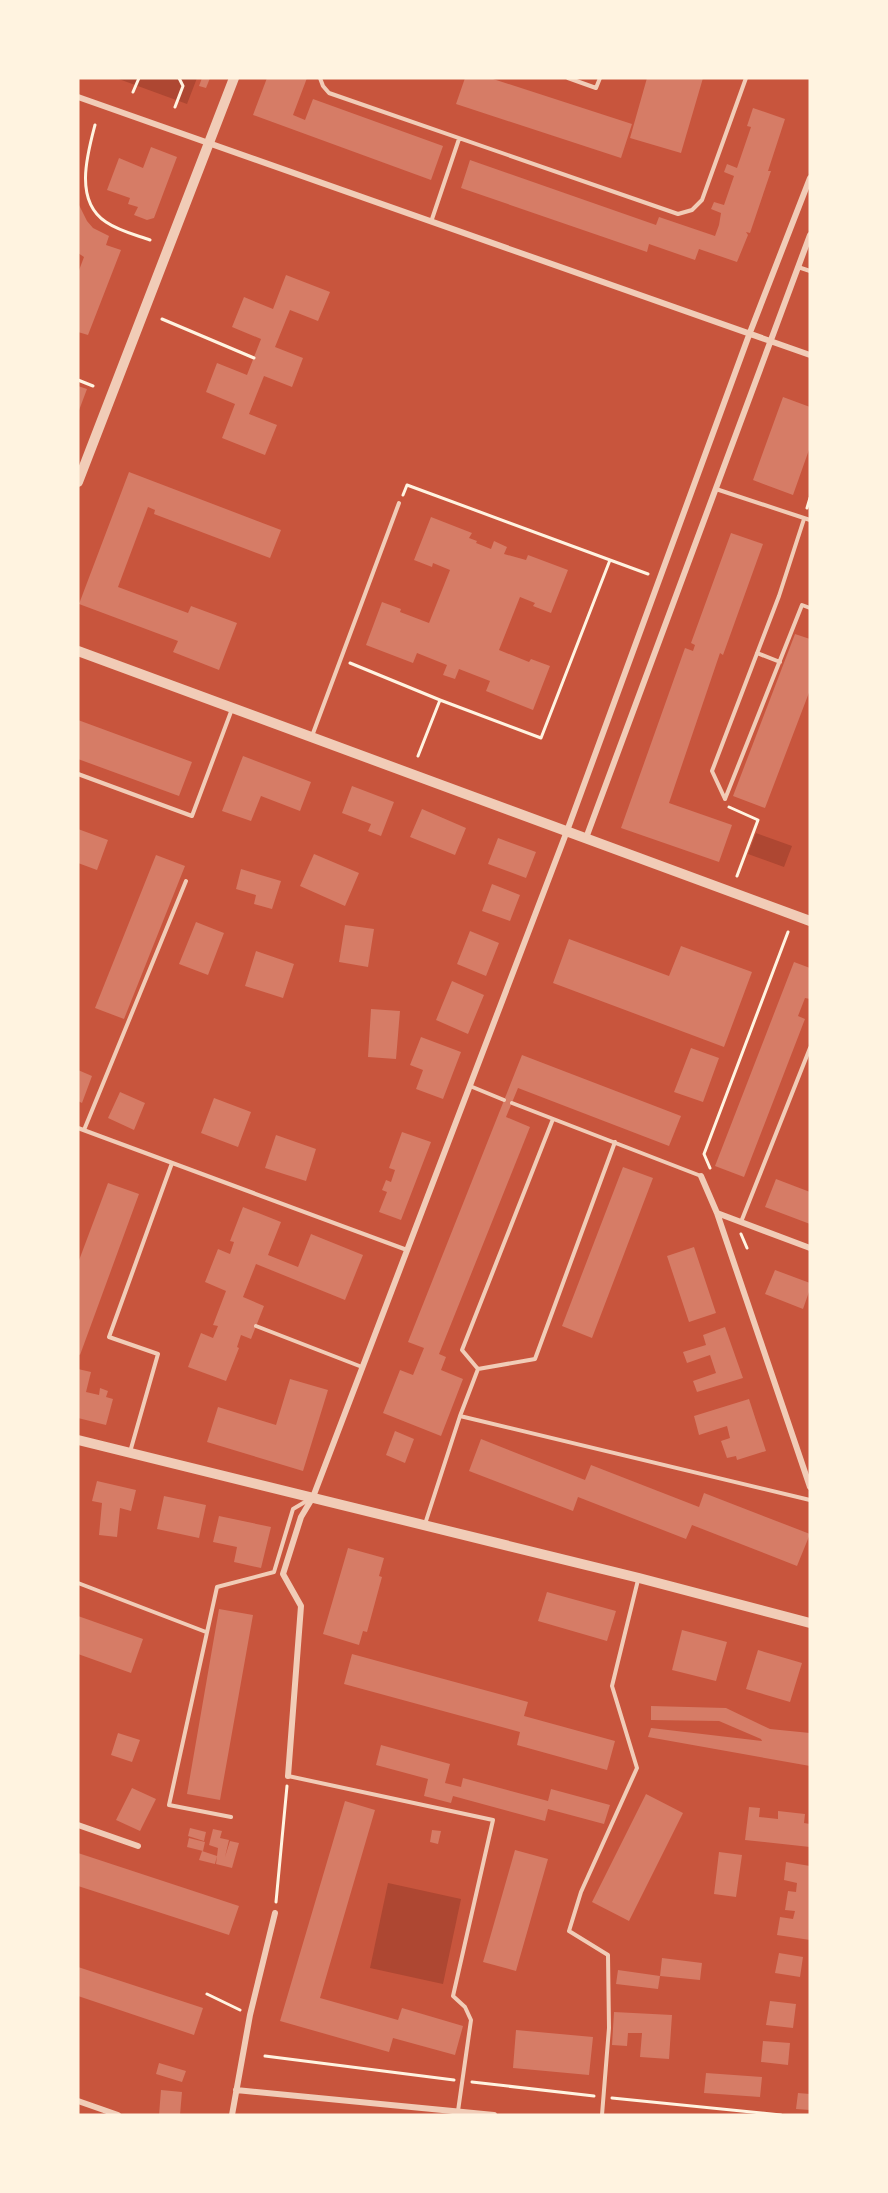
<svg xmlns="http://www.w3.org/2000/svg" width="888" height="2193" viewBox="0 0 888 2193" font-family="'Roboto Condensed',sans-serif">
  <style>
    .green { fill: #ae4732 }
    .building { fill: #d67c66 }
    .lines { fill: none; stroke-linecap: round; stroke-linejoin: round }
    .path { stroke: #fff3e0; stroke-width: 3 }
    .service { stroke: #f1ccb7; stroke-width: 4 }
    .minor { stroke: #f1ccb7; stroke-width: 6 }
    .tertiary { stroke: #f1ccb7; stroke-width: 10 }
  </style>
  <rect width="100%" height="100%" fill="#c8553d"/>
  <!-- green -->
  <path class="green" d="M116 78H197L187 104Z
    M756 833 792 846 784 867 748 854Z
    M388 1883 461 1899 443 1984 370 1968Z"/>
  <!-- building -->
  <path class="building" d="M202 78H210L206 88 199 86Z
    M267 78H307L293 115 305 120 313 99 443 146 431 180 253 115Z
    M465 78H490L632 124 621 158 456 104Z
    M647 78H703L681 153 630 138Z
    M753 108 785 119 768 171H771L750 233 746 232 748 235 737 262 699 249 695 260 649 244 647 252 461 188 470 160 656 225 659 217 715 236 719 225 721 213 711 209 714 202 724 205 734 176 724 172 727 164 737 168 751 127 747 126Z
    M151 147 177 157 154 218 147 220 134 215 138 207 128 204 130 198 107 190 119 158 143 168Z
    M78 203 87 221 93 228 109 236 106 245 121 250 88 335 78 332V273L84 257 78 253Z
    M286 275 330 292 318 321 290 310 275 347 303 358 292 387 264 376 249 414 277 425 265 455 222 438 235 404 206 392 217 363 247 375 261 339 232 327 244 297 273 309Z
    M78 386 87 389 78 413Z
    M783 397 810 407V447L793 495 753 480Z
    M129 472 281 530 270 558 154 514 155 510 148 507 118 587 188 613 191 606 237 623 219 670 173 652 178 641 79 604Z
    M431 517 472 533 469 538 477 541 476 543 491 549 494 541 507 547 504 554 526 560 528 555 568 570 551 613 533 606 535 603 520 597 499 650 529 662 531 659 550 666 533 710 486 691 490 681 459 669 455 679 443 675 447 665 417 653 413 663 366 645 382 602 401 609 400 612 429 623 450 570 433 563 432 567 414 560Z
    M731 533 763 544 723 655 720 653 669 803 732 825 719 862 621 828 685 648 693 651 695 645 691 643Z
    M795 634 810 639V690L765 808 733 796Z
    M78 720 192 762 179 796 78 759Z
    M243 756 311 782 300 811 261 796 251 821 222 811Z
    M352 786 394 802 381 836 368 831 371 824 342 813Z
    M422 809 466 828 455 855 410 837Z
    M78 829 108 840 97 870 78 863Z
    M498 838 536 852 526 878 488 864Z
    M314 854 359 873 345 906 300 886Z
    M156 855 185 866 124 1019 95 1008Z
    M241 869 281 881 272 909 254 904 256 895 236 889Z
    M492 884 520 895 510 921 482 911Z
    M196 922 224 933 208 975 179 964Z
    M345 925 374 929 368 967 339 962Z
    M470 931 499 943 486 976 457 964Z
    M569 939 669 976 681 946 752 972 724 1047 553 983Z
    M256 951 294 964 283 998 245 986Z
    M794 962 810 968V999L805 998 798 1016 805 1019 744 1177 715 1166Z
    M452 981 484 995 468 1034 436 1020Z
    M371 1009 400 1011 396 1059 368 1057Z
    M421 1037 461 1052 443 1099 416 1089 423 1070 410 1065Z
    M691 1048 719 1058 703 1102 674 1092Z
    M522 1055 681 1116 669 1146 518 1088 506 1117 530 1127 439 1354 446 1357 441 1370 463 1379 441 1436 383 1413 400 1370 413 1375 424 1348 408 1342Z
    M78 1070 92 1076 82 1103 78 1101Z
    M120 1092 145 1103 134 1130 108 1118Z
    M214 1098 251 1112 238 1147 201 1133Z
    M402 1132 431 1142 401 1220 379 1212 387 1192 382 1190 386 1180 391 1182 395 1170 389 1168Z
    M276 1135 316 1149 306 1181 265 1168Z
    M623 1167 653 1178 592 1338 562 1326Z
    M776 1179 810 1192V1224L765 1207Z
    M108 1183 139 1194 80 1355 78 1354V1263Z
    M243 1207 281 1222 268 1255 298 1267 311 1234 363 1255 345 1300 256 1264 243 1297 264 1306 251 1339 241 1335 237 1347 239 1348 226 1381 188 1367 201 1333 213 1338 218 1326 213 1325 226 1291 205 1282 218 1249 230 1254 234 1242 230 1241Z
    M694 1247 716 1313 689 1322 667 1256Z
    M775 1270 810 1283V1289L803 1309 765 1294Z
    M725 1327 743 1378 697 1392 693 1381 716 1373 710 1355 687 1363 683 1352 706 1345 703 1335Z
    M78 1369 91 1372 86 1392 99 1395 100 1388 108 1391 106 1397 113 1399 106 1425 78 1418Z
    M290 1379 328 1390 303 1471 207 1442 218 1407 276 1425Z
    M749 1399 766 1451 737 1460 736 1456 727 1458 721 1441 730 1438 727 1426 699 1435 694 1416Z
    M395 1431 414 1439 405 1463 386 1455Z
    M481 1439 585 1480 591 1465 699 1507 704 1493 810 1534 797 1566 692 1525 686 1539 578 1497 573 1511 469 1471Z
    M97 1481 136 1490 131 1511 120 1508 117 1537 99 1535 102 1503 92 1501Z
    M164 1496 206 1505 199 1538 157 1529Z
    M219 1516 271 1527 261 1568 234 1562 237 1547 213 1542Z
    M348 1548 384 1558 379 1576 382 1577 367 1632 363 1631 359 1645 323 1634Z
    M547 1592 616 1611 607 1641 538 1621Z
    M219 1609 253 1615 220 1800 187 1794Z
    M78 1616 143 1639 131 1673 78 1654Z
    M682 1630 727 1642 716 1681 672 1670Z
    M758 1650 802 1663 790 1702 746 1689Z
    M352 1654 528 1702 524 1716 615 1741 607 1770 517 1745 520 1732 344 1684Z
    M651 1706 726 1708 770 1729 810 1733V1766L648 1737 651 1728 762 1741 761 1739 719 1721 651 1720Z
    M118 1733 140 1740 132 1762 111 1755Z
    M381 1745 450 1764 445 1783 461 1787 463 1778 548 1801 551 1789 610 1805 604 1824 548 1809 545 1821 453 1796 451 1803 424 1796 428 1779 376 1765Z
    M132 1788 156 1799 140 1831 116 1820Z
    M646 1794 683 1813 629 1921 592 1902Z
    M345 1801 375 1810 320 1998 398 2020 402 2008 463 2026 455 2055 393 2038 389 2052 280 2021Z
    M749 1807 760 1808 759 1817 778 1819V1811L805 1814 804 1823 810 1824V1847L745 1840Z
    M190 1828 206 1832 204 1841 188 1836Z
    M213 1829 222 1831 220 1838 229 1840 225 1857 230 1841 239 1843 232 1868 216 1864 218 1848 209 1845Z
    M432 1830 441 1831 438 1844 430 1842Z
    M189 1838 205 1842 203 1851 187 1847Z
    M515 1850 548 1859 516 1971 483 1962Z
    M202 1851 217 1856 215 1864 199 1860Z
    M719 1852 742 1855 736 1897 714 1894Z
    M78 1853 239 1906 229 1935 78 1886Z
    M786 1862 810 1866V1940L777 1935 780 1917 793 1919 795 1911 785 1910 788 1891 796 1892 797 1883 784 1880Z
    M779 1953 803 1957 800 1977 775 1973Z
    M662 1958 702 1963 700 1980 660 1976 658 1989 616 1984 618 1970 660 1976Z
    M78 1967 203 2008 194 2035 78 1996Z
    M770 2001 796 2004 793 2028 766 2025Z
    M614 2012 672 2015 669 2059 640 2057 642 2033H628L627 2046 612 2045Z
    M516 2030 593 2037 589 2075 513 2068Z
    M763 2041 790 2043 788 2065 761 2062Z
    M159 2063 186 2071 182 2082 156 2074Z
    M706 2073 762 2077 760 2097 704 2093Z
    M161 2090 182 2092 180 2115H159Z
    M798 2093 810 2094V2110L796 2109Z"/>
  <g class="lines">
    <!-- path -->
    <path class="path" d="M133 92 139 78
      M175 107 183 86 179 78
      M95 125C87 155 74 201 106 222 119 231 136 235 150 240
      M162 319 254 358
      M78 380 93 386
      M403 495 407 485 648 574
      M807 508 810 498
      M350 663 440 700
      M418 756 440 700 541 738 610 560
      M729 807 758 820 737 876
      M710 1168 704 1154 788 932
      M741 1234 747 1248
      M276 1902 287 1786
      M207 1994 240 2010
      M265 2056 454 2080
      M472 2082 594 2096
      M612 2098 781 2115"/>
    <!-- service -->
    <path class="service" d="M320 78 323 86 329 93 678 214 692 210 702 200 746 78
      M568 78 596 88 600 78
      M431 222 459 139
      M798 267 810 271
      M716 489 810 520
      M757 653 780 662
      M312 736 399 503
      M78 774 192 816 232 709
      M725 799 712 771 779 596 804 519
      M725 799 802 605 810 608
      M470 1086 504 1100
      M512 1103 701 1176
      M78 1128 407 1250
      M84 1130 186 881
      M741 1222 810 1048
      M256 1326 362 1367
      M478 1369 535 1359 615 1142
      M460 1416 810 1500
      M130 1452 158 1354 109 1337 172 1163
      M425 1524 460 1416 478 1369 462 1350 553 1119
      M78 1583 206 1632
      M288 1776 493 1820 453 1996 465 2007 471 2020 458 2111
      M231 1817 169 1805 217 1587 274 1572 293 1509 310 1499
      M602 2115 609 2028 608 1955 569 1931 581 1892 637 1768 612 1686 638 1580"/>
    <!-- minor -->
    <path class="minor" d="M78 97 810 355
      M586 838 810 235
      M701 1176 717 1213 810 1487
      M717 1213 810 1248
      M288 1776 301 1606 283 1574 301 1517 313 1497 567 831 749 335 810 178
      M78 1825 138 1846
      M236 2090 494 2115
      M78 2101 118 2115
      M232 2115 250 2015 275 1913"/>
    <!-- tertiary -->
    <path class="tertiary" d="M78 482 234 78
      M78 651 810 921
      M78 1440 639 1578 810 1623"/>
  </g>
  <!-- border -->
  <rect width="888" height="2193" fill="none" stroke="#fff3e0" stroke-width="159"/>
</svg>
